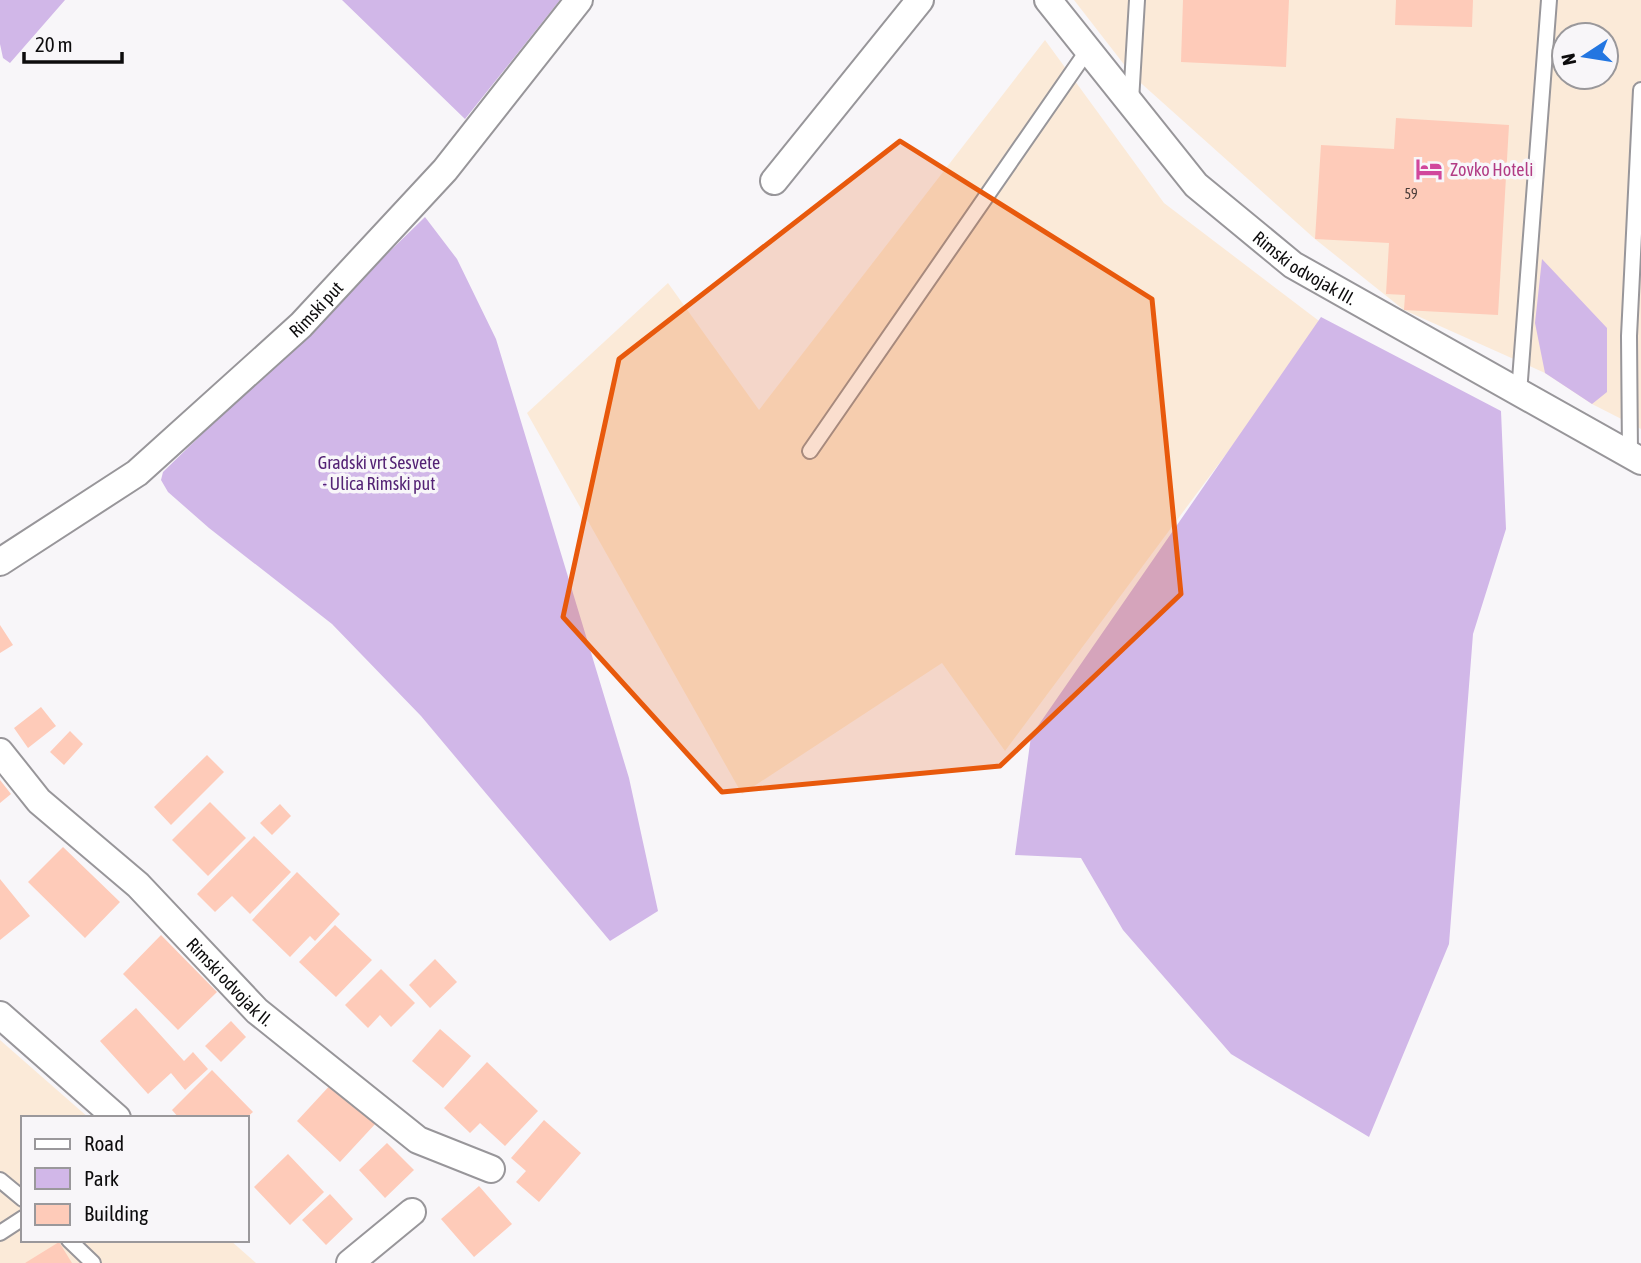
<svg xmlns="http://www.w3.org/2000/svg" width="1641" height="1263" viewBox="0 0 1641 1263" font-family="'Asap Condensed',sans-serif">
  <style>
    .commercial { fill: #fbead8; fill-rule: evenodd }
    .green { fill: #d1b7e8 }
    .building { fill: #fecbb9 }
    .lines { fill: none; stroke-linecap: round; stroke-linejoin: round }
    .lane-casing { stroke: #98969a; stroke-width: 18 }
    .street-casing { stroke: #98969a; stroke-width: 30 }
    .lane { stroke: #fff; stroke-width: 14 }
    .street { stroke: #fff; stroke-width: 26 }
    .marked { fill: #e8590c; fill-opacity: 0.2; stroke: #e8590c; stroke-width: 5; stroke-linejoin: round }
    .labels { text-anchor: middle; dominant-baseline: central; stroke-width: 7; stroke-linejoin: round; paint-order: stroke }
    .number-label { font-size: 14px; fill: #493c38 }
    .hotel-label { font-size: 18px; fill: #b23c85; stroke: #f8f6f9; text-anchor: start }
    .street-label { font-size: 18px; fill: #0d0c0d; stroke: #f8f6f9 }
    .park-label { font-size: 18px; fill: #542375; stroke: #f8f6f9 }
  </style>
  <rect width="100%" height="100%" fill="#f8f6f9"/>
  <!-- commercial -->
  <path class="commercial" d="M1074 0H1641V429L1592 404 1545 373 1404 310 1315 239 1133 76ZM1564 35H1606V77H1564Z
    M1045 40 1164 203 1323 324 1005 751 942 663 742 794 527 413 668 283 759 410Z
    M0 1040 89 1118H23V1240H230L256 1263H0Z"/>
  <!-- green -->
  <path class="green" d="M0 0H65L10 63 3 58 0 44Z
    M342 0H560L465 119Z
    M425 217 457 259 496 339 629 778 658 911 610 941 421 716 332 624 209 528 168 492 161 480 163 472Z
    M1542 259 1607 328V392L1592 404 1545 373 1535 323Z
    M1321 317 1501 411 1506 529 1473 634 1449 944 1369 1137 1231 1054 1123 930 1081 858 1015 855 1031 736Z"/>
  <!-- building -->
  <path class="building" d="M1183 0H1289L1286 67 1181 62Z
    M1396 0H1473L1472 27 1395 25Z
    M1396 118 1509 125 1498 315 1404 310 1405 295 1386 294 1389 243 1315 239 1321 145 1394 149Z
    M0 625 13 645 0 653Z
    M41 707 56 726 28 748 14 728Z
    M70 731 83 744 64 765 50 752Z
    M207 755 224 772 171 825 154 807Z
    M0 780 11 794 0 803Z
    M210 802 246 838 208 876 172 840Z
    M280 804 291 816 272 835 260 823Z
    M254 836 291 872 250 914 232 896 215 912 197 894Z
    M63 847 120 902 85 938 28 882Z
    M297 872 340 914 315 941 310 936 290 957 252 920Z
    M0 879 30 916 0 940Z
    M335 925 372 960 336 997 299 962Z
    M161 935 217 992 178 1030 123 974Z
    M435 959 457 982 430 1008 409 985Z
    M381 969 415 1003 391 1027 380 1015 368 1028 345 1005Z
    M136 1008 184 1061 193 1052 208 1069 185 1090 171 1073 148 1094 100 1041Z
    M231 1021 246 1037 221 1062 205 1046Z
    M440 1029 471 1056 443 1088 412 1061Z
    M487 1062 538 1111 505 1146 480 1123 470 1133 444 1108Z
    M212 1070 253 1112 246 1118H179L172 1110Z
    M334 1081 377 1122 340 1162 297 1121Z
    M544 1120 581 1153 539 1202 516 1182 526 1171 511 1158Z
    M387 1143 414 1170 385 1198 359 1170Z
    M288 1154 324 1192 290 1225 254 1187Z
    M479 1186 512 1224 474 1257 441 1219Z
    M330 1194 353 1219 326 1245 302 1220Z
    M59 1242 72 1263H25Z"/>
  <g class="lines">
    <!-- lane casing -->
    <g class="lane-casing">
      <path id="lane" d="M1131 101 1137 0
        M1519 393 1549 0
        M810 451 1087 51
        M1630 454 1629 336 1641 90
        M0 1180 23 1199
        M0 1233 23 1218
        M69 1240 93 1263"/>
    </g>
    <!-- street casing -->
    <g class="street-casing">
      <g id="street">
        <path id="s1" d="M1048 0 1196 185 1293 265 1641 461"/>
        <path d="M774 181 920 0"/>
        <path id="s2" d="M0 562 137 473 301 325 445 170 579 0"/>
        <path id="s3" d="M0 752 39 801 138 885 257 1011 418 1140 491 1169"/>
        <path d="M0 1015 117 1118"/>
        <path d="M350 1263 412 1212"/>
      </g>
    </g>
    <!-- lane -->
    <use href="#lane" class="lane"/>
    <!-- street -->
    <use href="#street" class="street"/>
  </g>
  <!-- marked area -->
  <path class="marked" d="M900 141 1152 299 1181 594 1000 766 722 792 563 617 619 359Z"/>
  <!-- icons -->
  <defs>
    <g id="hotel-bare" transform="scale(2.1)"><path d="M-6-4.5h1.5V1H6V5H4.5V3h-9V5H-6ZM-4 0a1.8 1.8 0 1 1 3.6 0ZM.5 0V-2.5h3Q6-2.5 6 0Z" fill="#d1479c" stroke="#f8f6f9" stroke-width="2.5" paint-order="stroke"/></g>
  </defs>
  <g fill-rule="evenodd">
    <use href="#hotel-bare" x="1429" y="169"/>
  </g>
  <g class="labels">
    <!-- number labels -->
    <g class="number-label">
      <text x="1411" y="194">59</text>
    </g>
    <!-- hotel labels -->
    <g class="hotel-label">
      <text x="1450" y="169">Zovko Hoteli</text>
    </g>
    <!-- street labels -->
    <g class="street-label">
      <text stroke="none"><textPath href="#s1" startOffset="374">Rimski odvojak III.</textPath></text>
      <text stroke="none"><textPath href="#s2" startOffset="406">Rimski put</textPath></text>
      <text stroke="none"><textPath href="#s3" startOffset="326">Rimski odvojak II.</textPath></text>
    </g>
    <!-- park labels -->
    <g class="park-label">
      <text x="379" y="462">Gradski vrt Sesvete<tspan x="379" dy="21">- Ulica Rimski put</tspan></text>
    </g>
  </g>
  <!-- legend -->
  <rect x="21" y="1116" width="228" height="126" fill="#f8f6f9" stroke="#9a989b" stroke-width="2"/>
  <rect x="35" y="1139" width="35" height="10" fill="#ffffff" stroke="#9a989b" stroke-width="2"/>
  <text x="84" y="1151" font-size="21" fill="#0d0c0d">Road</text>
  <rect x="35" y="1168" width="35" height="21" fill="#d1b7e8" stroke="#9a989b" stroke-width="2"/>
  <text x="84" y="1186" font-size="21" fill="#0d0c0d">Park</text>
  <rect x="35" y="1204" width="35" height="21" fill="#fecbb9" stroke="#9a989b" stroke-width="2"/>
  <text x="84" y="1221" font-size="21" fill="#0d0c0d">Building</text>
  <!-- north arrow -->
  <g transform="translate(1585 56) rotate(258)"><circle r="33" fill="#f8f6f9" stroke="#9a989b" stroke-width="2"/>
  <path d="M0-5L12 26L0 18L-12 26Z" fill="#2376e1"/>
  <text y="-10" font-size="19" font-weight="bold" text-anchor="middle" fill="#0d0c0d">N</text>
  </g>
  <!-- scale -->
  <path d="M24 52v10h98v-10" fill="none" stroke="#0d0c0d" stroke-width="3.5"/>
  <text x="35" y="52" font-size="21" fill="#0d0c0d" stroke="#f8f6f9" stroke-width="5" paint-order="stroke">20 m</text>
</svg>
